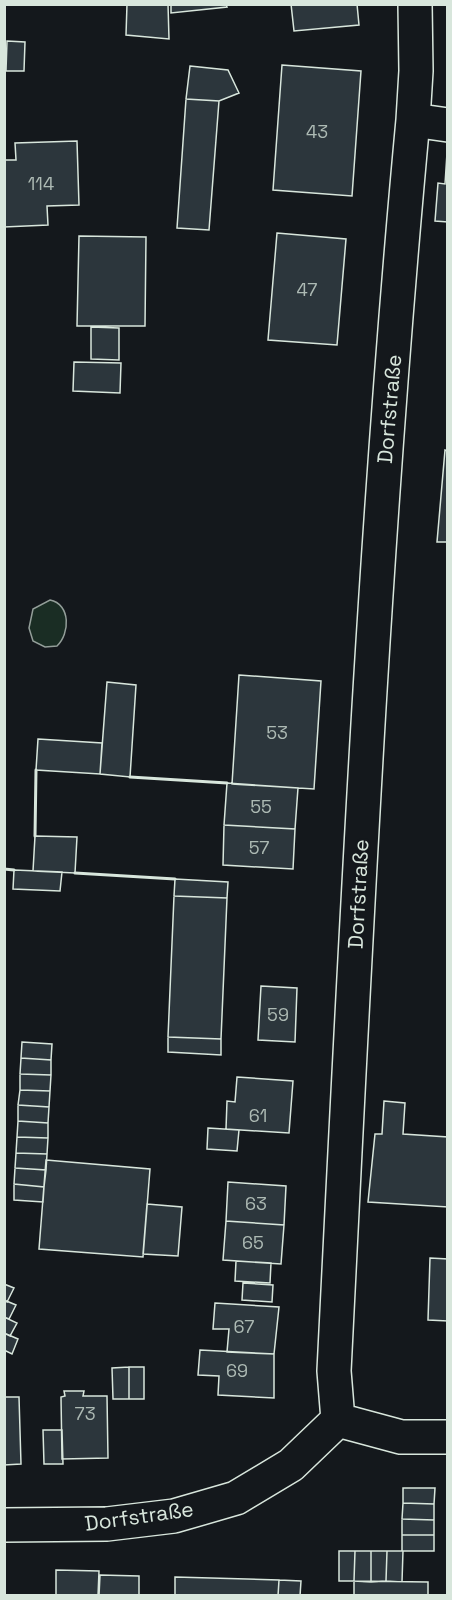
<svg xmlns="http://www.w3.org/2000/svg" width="452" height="1600" viewBox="0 0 452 1600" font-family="'Space Grotesk',sans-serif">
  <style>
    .green { fill: #1a2d24; stroke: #939e99; stroke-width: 1.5 }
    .building { fill: #2c363c; stroke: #d8e6dc; stroke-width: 1.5 }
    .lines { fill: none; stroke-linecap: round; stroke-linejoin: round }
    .minor-casing { stroke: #d8e6dc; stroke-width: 36 }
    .minor { stroke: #14181c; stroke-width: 33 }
    .wall { stroke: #d8e6dc; stroke-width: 3 }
    .labels { text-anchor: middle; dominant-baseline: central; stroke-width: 4.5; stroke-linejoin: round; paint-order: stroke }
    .number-label { font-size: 18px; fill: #adbab4 }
    .street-label { font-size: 21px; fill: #d8e6dc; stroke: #14181c }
  </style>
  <rect width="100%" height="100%" fill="#14181c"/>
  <!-- green -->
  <path class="green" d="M50 600C71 604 70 634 57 646L45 647 33 641 29 628 33 609Z"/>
  <!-- building -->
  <path class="building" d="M127 4H168L169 39 126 35Z
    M171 4H226L227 7 171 13Z
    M291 4H357L359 25 294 31Z
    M7 41 25 42 24 71H6Z
    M282 65 361 71 352 196 273 190Z
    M190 66 228 70 239 93 219 101 186 99Z
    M186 99 219 101 209 230 177 228Z
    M77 141 79 205 47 206 48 225 4 227V160H16L15 143Z
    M447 153 448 222 435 221 438 183 445 184Z
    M277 233 346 239 337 345 268 340Z
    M79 236 146 237 145 326H77Z
    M91 327 119 328V360L91 359Z
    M74 362 121 363 120 393 73 391Z
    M445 450 448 451V542H437Z
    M239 675 321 681 314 789 232 784Z
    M107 682 136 685 130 777 100 774Z
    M38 739 102 743 100 774 36 770Z
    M227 783 298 788 295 829 224 825Z
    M224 825 295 829 293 869 223 865Z
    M35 836 77 837 75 873 33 871Z
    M14 870 62 872 60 891 13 889Z
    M175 879 228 882 227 898 174 896Z
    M174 896 227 898 221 1039 168 1037Z
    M261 986 297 988 295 1042 258 1040Z
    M168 1037 221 1039V1055L168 1052Z
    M22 1042 52 1044 51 1060 21 1058Z
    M21 1058 51 1060V1075L20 1074Z
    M20 1074 51 1075 50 1091 20 1090Z
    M237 1077 293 1081 289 1133 226 1129 227 1101 235 1102Z
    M20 1090 50 1091 49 1107 18 1105Z
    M384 1101 405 1103 403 1134 448 1137V1207L368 1202 375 1134H382Z
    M18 1105 49 1107 48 1123 18 1121Z
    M18 1121 48 1123V1138L17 1137Z
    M208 1128 239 1130 237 1151 207 1149Z
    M17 1137 48 1138 47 1154 16 1153Z
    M16 1153 47 1154 46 1170 15 1168Z
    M46 1160 150 1169 143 1257 39 1249Z
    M15 1168 46 1170 44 1187 14 1184Z
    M228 1182 286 1186 284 1225 226 1221Z
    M14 1184 44 1187 43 1202 14 1200Z
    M147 1204 182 1207 178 1256 143 1254Z
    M226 1221 284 1225 281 1264 223 1260Z
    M430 1258 448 1259V1321L428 1320Z
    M236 1261 271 1263 270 1283 235 1281Z
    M243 1283 273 1285 272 1302 242 1300Z
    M4 1284 14 1288 7 1302 4 1300Z
    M4 1300 16 1305 9 1319 4 1317Z
    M215 1303 279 1307 274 1354 227 1352 229 1329H213Z
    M4 1317 17 1323 10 1336 4 1333Z
    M4 1333 18 1339 12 1354 4 1350Z
    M200 1350 274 1354V1398L218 1395 219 1376 198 1375Z
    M129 1367H144V1399H129Z
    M129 1367V1399H113L112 1368Z
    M64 1391H84L83 1396H107L108 1458 62 1459 61 1397 65 1396Z
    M4 1397H19L21 1464 4 1465Z
    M43 1430H62L63 1464H44Z
    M403 1488H435L434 1504 403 1503Z
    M403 1503 434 1504V1520L402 1519Z
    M402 1519 434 1520V1535H402Z
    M402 1535H434V1551H402Z
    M339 1551H355L354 1581H339Z
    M355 1551H371V1582L354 1581Z
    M371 1551H387L386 1581 371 1582Z
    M387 1551H403L402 1582 386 1581Z
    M56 1570 99 1571 98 1596H56Z
    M100 1575 139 1576V1596H99Z
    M175 1577 279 1580 278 1596H175Z
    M279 1580 301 1581 300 1596H278Z
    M354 1581 428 1582V1596H354Z"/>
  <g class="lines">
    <!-- minor casing -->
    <g class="minor-casing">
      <path id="minor" d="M413 120 448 125
        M338 1420 334 1371C355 954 374 536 413 120L416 71 415 4
        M338 1420 401 1437H448
        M4 1525 107 1524 174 1516 236 1498 291 1465 338 1420"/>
    </g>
    <!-- minor -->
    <use href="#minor" class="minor"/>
    <!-- wall -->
    <path class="wall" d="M130 777 227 783
      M35 836 36 770
      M4 869 14 870
      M75 873 175 879"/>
  </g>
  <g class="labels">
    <!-- number labels -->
    <g class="number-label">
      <text x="317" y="131">43</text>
      <text x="41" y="183">114</text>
      <text x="307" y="289">47</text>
      <text x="277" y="732">53</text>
      <text x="261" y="806">55</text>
      <text x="259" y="847">57</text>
      <text x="278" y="1014">59</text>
      <text x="258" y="1115">61</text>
      <text x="256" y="1203">63</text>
      <text x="253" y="1242">65</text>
      <text x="244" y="1326">67</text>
      <text x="237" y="1370">69</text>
      <text x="85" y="1413">73</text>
    </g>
    <!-- street labels -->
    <g class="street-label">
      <text transform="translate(389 409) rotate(-85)">Dorfstraße</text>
      <text transform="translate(358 894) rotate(-87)">Dorfstraße</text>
      <text transform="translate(139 1516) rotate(-8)">Dorfstraße</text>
    </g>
  </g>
  <!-- border -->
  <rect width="452" height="1600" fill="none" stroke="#d8e6dc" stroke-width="12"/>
</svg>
